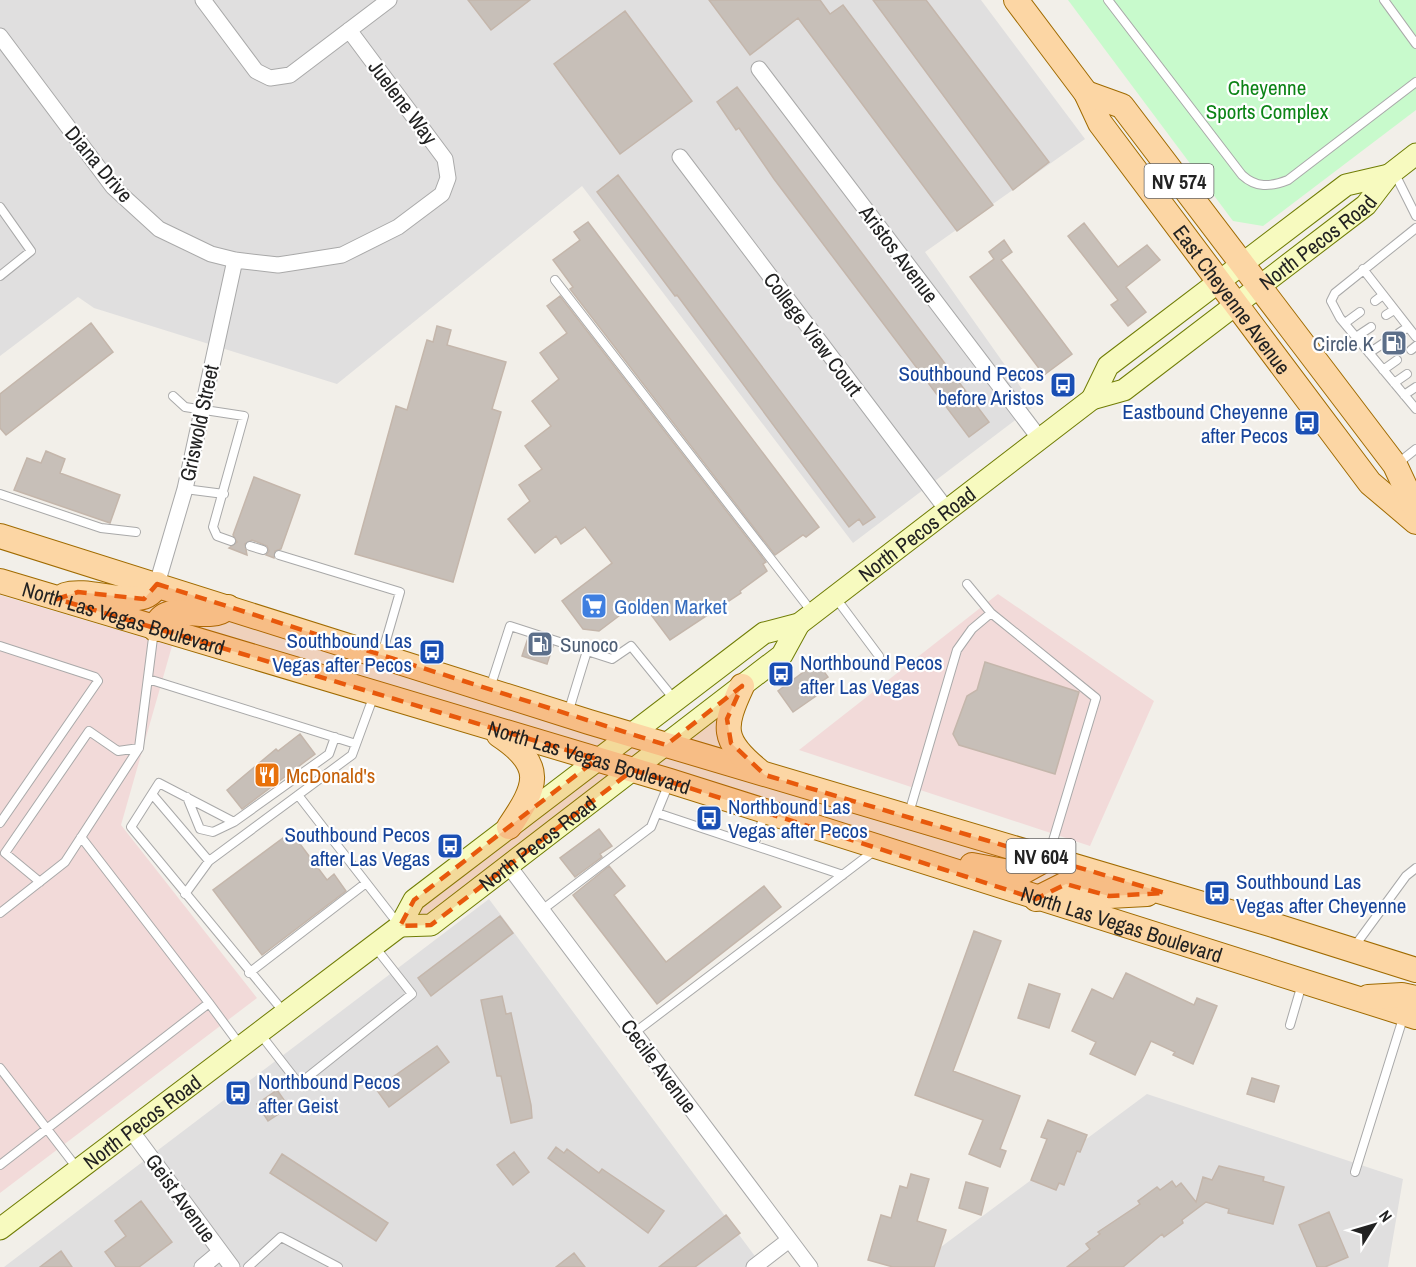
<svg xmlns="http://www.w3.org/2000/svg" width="1416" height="1267" viewBox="0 0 1416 1267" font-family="'Archivo Narrow',sans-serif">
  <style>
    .residential { fill: #e0dfdf }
    .commercial { fill: #f2dad9 }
    .park { fill: #c8facc }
    .building { fill: #c7bfb8; stroke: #c4b6ab; stroke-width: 1.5 }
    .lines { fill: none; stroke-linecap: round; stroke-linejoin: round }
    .lane-casing { stroke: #a9a9a9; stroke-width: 10 }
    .street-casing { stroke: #a9a9a9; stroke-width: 17 }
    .secondary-casing { stroke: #707d05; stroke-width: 23 }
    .primary-casing { stroke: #a06b00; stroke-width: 26 }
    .lane { stroke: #fff; stroke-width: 8 }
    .street { stroke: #fff; stroke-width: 15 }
    .secondary { stroke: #f7fabf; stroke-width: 21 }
    .primary { stroke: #fcd6a4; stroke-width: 24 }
    .marked { fill: #e8590c; fill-opacity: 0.2; stroke: #e8590c; stroke-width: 4.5; stroke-dasharray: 12 8; stroke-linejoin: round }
    .labels { text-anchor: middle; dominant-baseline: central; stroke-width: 4.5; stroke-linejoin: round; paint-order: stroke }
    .shield { fill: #fff; stroke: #646464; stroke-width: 1.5 }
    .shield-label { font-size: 20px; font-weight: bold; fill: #222 }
    .park-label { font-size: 21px; fill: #0c8416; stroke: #fff }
    .street-label { font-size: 21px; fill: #222; stroke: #fff }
    .service-label { font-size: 21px; fill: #4e5e75; stroke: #fff; text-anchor: end }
    .transit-label { font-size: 21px; fill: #164399; stroke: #fff; text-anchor: end }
    .shop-label { font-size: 21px; fill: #366cbe; stroke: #fff; text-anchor: start }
    .food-label { font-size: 21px; fill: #c56008; stroke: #fff; text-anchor: start }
  </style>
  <rect width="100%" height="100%" fill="#f2efe9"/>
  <!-- residential -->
  <path class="residential" d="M0 0H981L1085 139 925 252 1034 406 853 543 582 186 337 384 94 308 78 297 0 356Z
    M489 899 763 1267H4Z
    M1147 1094 1403 1179 1388 1267H914Z"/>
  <!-- commercial -->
  <path class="commercial" d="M998 594 1154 701 1090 846 799 750Z
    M0 595 172 646 121 825 257 998 0 1193Z"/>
  <!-- park -->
  <path class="park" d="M1068 0H1416V110L1263 226 1233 221Z"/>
  <!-- building -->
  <path class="building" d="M468 0H530L491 30Z
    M709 0H820L830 14 843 5 993 205 957 231 798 18 750 55Z
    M873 0H926L1049 162 1013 190Z
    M625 11 692 101 620 154 554 64Z
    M737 87 989 422 969 437 774 179 739 128 736 130 717 102Z
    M618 175 875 517 863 525 859 519 849 527 677 295 675 296 597 192Z
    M588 222 819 527 806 537 803 535 775 555 570 289 573 287 553 260 580 240 574 232Z
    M1084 223 1118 267 1147 245 1160 260 1126 287 1146 312 1128 326 1111 305 1118 300 1068 236Z
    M1004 240 1012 252 1001 260 1072 354 1044 375 970 277 994 259 989 252Z
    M560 296 766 562 763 564 767 571 740 591 741 593 670 640 640 600 599 631 583 629 562 601 612 563 585 527 561 544 556 536 535 553 508 519 530 501 519 485 542 469 525 446 551 426 532 401 559 379 540 353 567 333 547 306Z
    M91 323 113 352 6 435 0 428V394Z
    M437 326 451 330 447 345 506 362 492 409 501 412 453 582 355 554 396 406 407 410 427 340 433 342Z
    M46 451 65 459 60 473 120 495 110 523 14 490 27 458 41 463Z
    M254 477 300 495 281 549 275 551 274 558 266 555 269 551 267 546 252 540 245 544 247 555 229 548 237 542 233 535Z
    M528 638 553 646 547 664 522 656Z
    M817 662 828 677 821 682 826 689 793 712 778 691Z
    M985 662 1079 692 1055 774 959 745 953 734 967 696 977 690Z
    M300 734 315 754 242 809 227 790 276 749 278 751Z
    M599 829 612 846 600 854 602 857 575 877 560 858Z
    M291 832 327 880 334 874 346 891 262 955 213 890Z
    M609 866 625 886 614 895 666 962 764 886 781 907 657 1004 573 895Z
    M500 916 513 933 431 996 418 978Z
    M974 931 1001 941 953 1071 1020 1096 1000 1149 1006 1151 1000 1167 969 1154 983 1120 915 1095Z
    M1126 973 1194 1005 1197 998 1217 1006 1193 1064 1173 1055 1175 1052 1151 1041 1135 1075 1090 1054 1096 1042 1072 1031 1092 989 1113 999Z
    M1029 984 1060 994 1049 1028 1018 1018Z
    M502 996 506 1014 511 1013 531 1105 532 1118 511 1123 501 1076H497L481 1000Z
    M437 1046 449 1062 389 1107 376 1089Z
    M1252 1078 1279 1086 1274 1102 1247 1094Z
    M277 1090 289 1107 268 1121 257 1104Z
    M1048 1120 1087 1135 1080 1152 1077 1151 1064 1185 1059 1183 1056 1190 1031 1180 1047 1139 1041 1137Z
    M556 1147 564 1153 567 1149 599 1173 602 1169 664 1211 648 1233 548 1158Z
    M514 1152 529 1172 513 1185 497 1165Z
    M282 1154 388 1223 376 1241 270 1173Z
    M1219 1166 1264 1177 1263 1181 1284 1187 1273 1224 1228 1213 1229 1209 1206 1202 1182 1220 1183 1223 1164 1237 1162 1234 1123 1267H1067L1090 1249 1086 1244 1100 1234 1098 1232 1140 1204 1138 1201 1157 1187 1160 1190 1172 1181 1176 1187 1181 1183 1196 1202 1203 1177 1212 1180Z
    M911 1174 929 1179 917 1221 946 1230 934 1267H893L868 1260 881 1215 891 1218 900 1186 907 1188Z
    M966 1182 988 1188 981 1215 959 1208Z
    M141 1201 172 1242 139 1267H116L105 1252 126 1236 115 1221Z
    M1329 1212 1348 1257 1325 1267H1317L1299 1225Z
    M726 1215 740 1233 695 1267H659Z
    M61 1251 72 1267H40Z
    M574 1253 585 1267H556Z"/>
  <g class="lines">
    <!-- lane casing -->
    <g class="lane-casing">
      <path id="lane" d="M1108 0 1242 175C1256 188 1270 187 1288 180L1416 82
        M1384 0 1416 44
        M1394 172 1416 216
        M0 207 31 251 0 276
        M1416 228 1335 293 1331 301 1340 318 1416 409
        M1363 269 1416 337
        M555 280 812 612
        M1375 301 1383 295
        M1386 315 1394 310
        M1345 323 1360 312
        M1399 333 1408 327
        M1356 337 1371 327
        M1411 350 1416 346
        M1369 353 1384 343
        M1383 370 1397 360
        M1394 383 1407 374
        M1404 395 1416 387
        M173 396 185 407 244 416 213 527 217 536 231 541
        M1397 464 1416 449
        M185 489 224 494
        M0 494 101 528 136 532
        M250 546 263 550
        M279 555 400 592 382 654
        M967 584 991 613 1096 698 1049 854
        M835 597 879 656
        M0 646 95 677 98 681 0 823
        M148 679 356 744
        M490 688 510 626 612 659 631 646 674 699
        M568 713 587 651
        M152 794 209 861 185 894
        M298 795 399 925
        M187 797 200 829 213 832 234 822
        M657 813 843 875
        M909 813 957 650 972 629 991 613
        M754 845 765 813
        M209 861 352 755 374 695
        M40 882 5 853 89 731 118 751 139 748
        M542 910 651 827 669 783
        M0 913 65 862 139 748 154 630
        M1354 947 1406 876 1416 868
        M249 973 366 883
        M209 1003 240 1045
        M283 1011 131 827 159 783 234 822 329 754 335 737
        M1290 1025 1302 984
        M634 1033 874 851
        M261 1035 299 1084 412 994 375 947
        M0 1068 77 1168
        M0 1165 209 1003 81 837
        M1355 1172 1404 1015
        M248 1267 281 1237 338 1267"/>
    </g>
    <!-- street casing -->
    <g class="street-casing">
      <path id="street" d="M203 0 256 71 270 78 290 75 389 0
        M0 36 113 187 159 229 211 254 235 260 278 265 342 255 398 227 442 194 448 178 445 159 349 30
        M759 69 1040 439
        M680 157 947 510
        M157 584 185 489 235 260
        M508 865 810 1267
        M130 1129 232 1267
        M202 1267 220 1252
        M754 1267 789 1240"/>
    </g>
    <!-- secondary casing -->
    <g class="secondary-casing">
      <g id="secondary">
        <path d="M1092 399 1108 366 1346 185 1389 175"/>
        <path id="s1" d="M400 926 431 925 782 655 799 624"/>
        <path id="s2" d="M0 1229 400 926 414 900 764 633 799 624 1092 399 1124 390 1366 205 1389 175 1416 154"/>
      </g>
    </g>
    <!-- primary casing -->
    <g class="primary-casing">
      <g id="primary">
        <path id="s3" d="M1016 0 1086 93 1100 123 1370 483 1416 522"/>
        <path d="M1086 93 1122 106 1395 465 1416 510"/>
        <path d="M0 536 589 722 1270 924 1416 970"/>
        <path id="s4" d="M0 581 670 781 1416 1017"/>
        <path d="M65 595C92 586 145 615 157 584"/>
        <path d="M155 629C165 595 207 627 228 607"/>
        <path d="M742 686C723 727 721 740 758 770"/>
        <path d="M499 735C546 766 537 786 509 827"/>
        <path d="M972 865 1019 874 1048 858"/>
        <path d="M1036 899 1066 884 1109 896 1147 894"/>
        <path d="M1368 997 1402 995 1416 998"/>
      </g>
    </g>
    <!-- lane -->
    <use href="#lane" class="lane"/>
    <!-- street -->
    <use href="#street" class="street"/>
    <!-- secondary -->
    <use href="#secondary" class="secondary"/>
    <!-- primary -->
    <use href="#primary" class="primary"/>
  </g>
  <!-- marked area -->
  <path class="marked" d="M157 584 666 745 742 686 727 719 731 743 765 775 1165 893 1109 896 1066 884 1036 899 633 770 431 925 400 926 414 900 597 759 57 599 78 592 144 599Z"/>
  <!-- icons -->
  <defs>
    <g id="fuel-square" transform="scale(1.35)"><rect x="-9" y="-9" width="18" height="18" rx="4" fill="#5c6f8a" stroke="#fff"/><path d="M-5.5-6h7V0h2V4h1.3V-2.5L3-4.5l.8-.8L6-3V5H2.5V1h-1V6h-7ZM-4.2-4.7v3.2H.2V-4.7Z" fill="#fff"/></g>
    <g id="bus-square" transform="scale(1.35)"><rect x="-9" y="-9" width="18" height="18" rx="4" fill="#1a4fb4" stroke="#fff"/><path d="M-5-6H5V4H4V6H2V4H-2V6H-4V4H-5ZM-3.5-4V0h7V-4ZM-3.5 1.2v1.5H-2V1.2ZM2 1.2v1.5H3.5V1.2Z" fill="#fff"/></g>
    <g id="supermarket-square" transform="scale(1.35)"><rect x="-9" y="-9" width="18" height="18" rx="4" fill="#3f7fe0" stroke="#fff"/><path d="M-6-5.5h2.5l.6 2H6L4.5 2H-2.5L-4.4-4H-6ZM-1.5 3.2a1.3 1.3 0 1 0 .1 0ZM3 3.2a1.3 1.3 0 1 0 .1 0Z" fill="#fff"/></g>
    <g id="restaurant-square" transform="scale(1.35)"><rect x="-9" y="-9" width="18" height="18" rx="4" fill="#e8710a" stroke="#fff"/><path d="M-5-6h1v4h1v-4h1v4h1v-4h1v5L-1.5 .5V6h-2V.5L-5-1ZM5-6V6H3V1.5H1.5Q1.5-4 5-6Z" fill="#fff"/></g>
  </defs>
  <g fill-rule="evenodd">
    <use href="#fuel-square" x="1394" y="343"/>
    <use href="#bus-square" x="1063" y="385"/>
    <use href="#bus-square" x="1307" y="423"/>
    <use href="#supermarket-square" x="594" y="606"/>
    <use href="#fuel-square" x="540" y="644"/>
    <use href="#bus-square" x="432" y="652"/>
    <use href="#bus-square" x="781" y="674"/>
    <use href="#restaurant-square" x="267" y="775"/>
    <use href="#bus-square" x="709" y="818"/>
    <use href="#bus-square" x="450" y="846"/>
    <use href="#bus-square" x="1217" y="893"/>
    <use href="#bus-square" x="238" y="1093"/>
  </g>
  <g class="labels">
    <!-- shield labels -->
    <g class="shield">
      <rect x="1144.5" y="164" width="69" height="34" rx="4.5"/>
      <rect x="1006.5" y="839" width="69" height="34" rx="4.5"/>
    </g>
    <g class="shield-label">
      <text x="1179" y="181">NV 574</text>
      <text x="1041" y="856">NV 604</text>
    </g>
    <!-- park labels -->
    <g class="park-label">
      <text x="1267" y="87">Cheyenne<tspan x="1267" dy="24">Sports Complex</tspan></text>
    </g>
    <!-- street labels -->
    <g class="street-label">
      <text transform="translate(403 102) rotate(53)">Juelene Way</text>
      <text transform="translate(99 164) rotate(50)">Diana Drive</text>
      <text stroke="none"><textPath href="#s2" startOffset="1654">North Pecos Road</textPath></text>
      <text transform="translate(899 254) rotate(53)">Aristos Avenue</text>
      <text stroke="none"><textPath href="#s3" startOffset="370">East Cheyenne Avenue</textPath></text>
      <text transform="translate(813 334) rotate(53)">College View Court</text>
      <text transform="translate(199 423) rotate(-78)">Griswold Street</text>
      <text stroke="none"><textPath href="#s2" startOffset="1156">North Pecos Road</textPath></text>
      <text stroke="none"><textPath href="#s4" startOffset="129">North Las Vegas Boulevard</textPath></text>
      <text stroke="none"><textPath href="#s4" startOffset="615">North Las Vegas Boulevard</textPath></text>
      <text stroke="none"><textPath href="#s1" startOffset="165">North Pecos Road</textPath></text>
      <text stroke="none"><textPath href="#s4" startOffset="1173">North Las Vegas Boulevard</textPath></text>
      <text transform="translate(659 1066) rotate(53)">Cecile Avenue</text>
      <text stroke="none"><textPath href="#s2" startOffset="178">North Pecos Road</textPath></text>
      <text transform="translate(181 1198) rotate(54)">Geist Avenue</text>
    </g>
    <!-- service labels -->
    <g class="service-label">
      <text x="1374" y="343">Circle K</text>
      <text x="560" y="644" text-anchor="start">Sunoco</text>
    </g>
    <!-- transit labels -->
    <g class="transit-label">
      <text x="1044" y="373">Southbound Pecos<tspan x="1044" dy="24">before Aristos</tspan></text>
      <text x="1288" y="411">Eastbound Cheyenne<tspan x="1288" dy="24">after Pecos</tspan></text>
      <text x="412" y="640">Southbound Las<tspan x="412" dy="24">Vegas after Pecos</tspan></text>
      <text x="800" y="662" text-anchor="start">Northbound Pecos<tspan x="800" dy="24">after Las Vegas</tspan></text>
      <text x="728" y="806" text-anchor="start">Northbound Las<tspan x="728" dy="24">Vegas after Pecos</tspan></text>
      <text x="430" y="834">Southbound Pecos<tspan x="430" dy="24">after Las Vegas</tspan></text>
      <text x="1236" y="881" text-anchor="start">Southbound Las<tspan x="1236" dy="24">Vegas after Cheyenne</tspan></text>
      <text x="258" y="1081" text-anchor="start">Northbound Pecos<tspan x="258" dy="24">after Geist</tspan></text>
    </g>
    <!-- shop labels -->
    <g class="shop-label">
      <text x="614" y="606">Golden Market</text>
    </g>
    <!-- food labels -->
    <g class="food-label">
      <text x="286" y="775">McDonald's</text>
    </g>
  </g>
  <!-- north arrow -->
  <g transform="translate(1374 1225) rotate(53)" stroke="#ffffff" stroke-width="4.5" paint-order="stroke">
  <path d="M0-4.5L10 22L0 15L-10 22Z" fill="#222222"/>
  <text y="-9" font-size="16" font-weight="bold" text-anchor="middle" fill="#222222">N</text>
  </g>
</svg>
